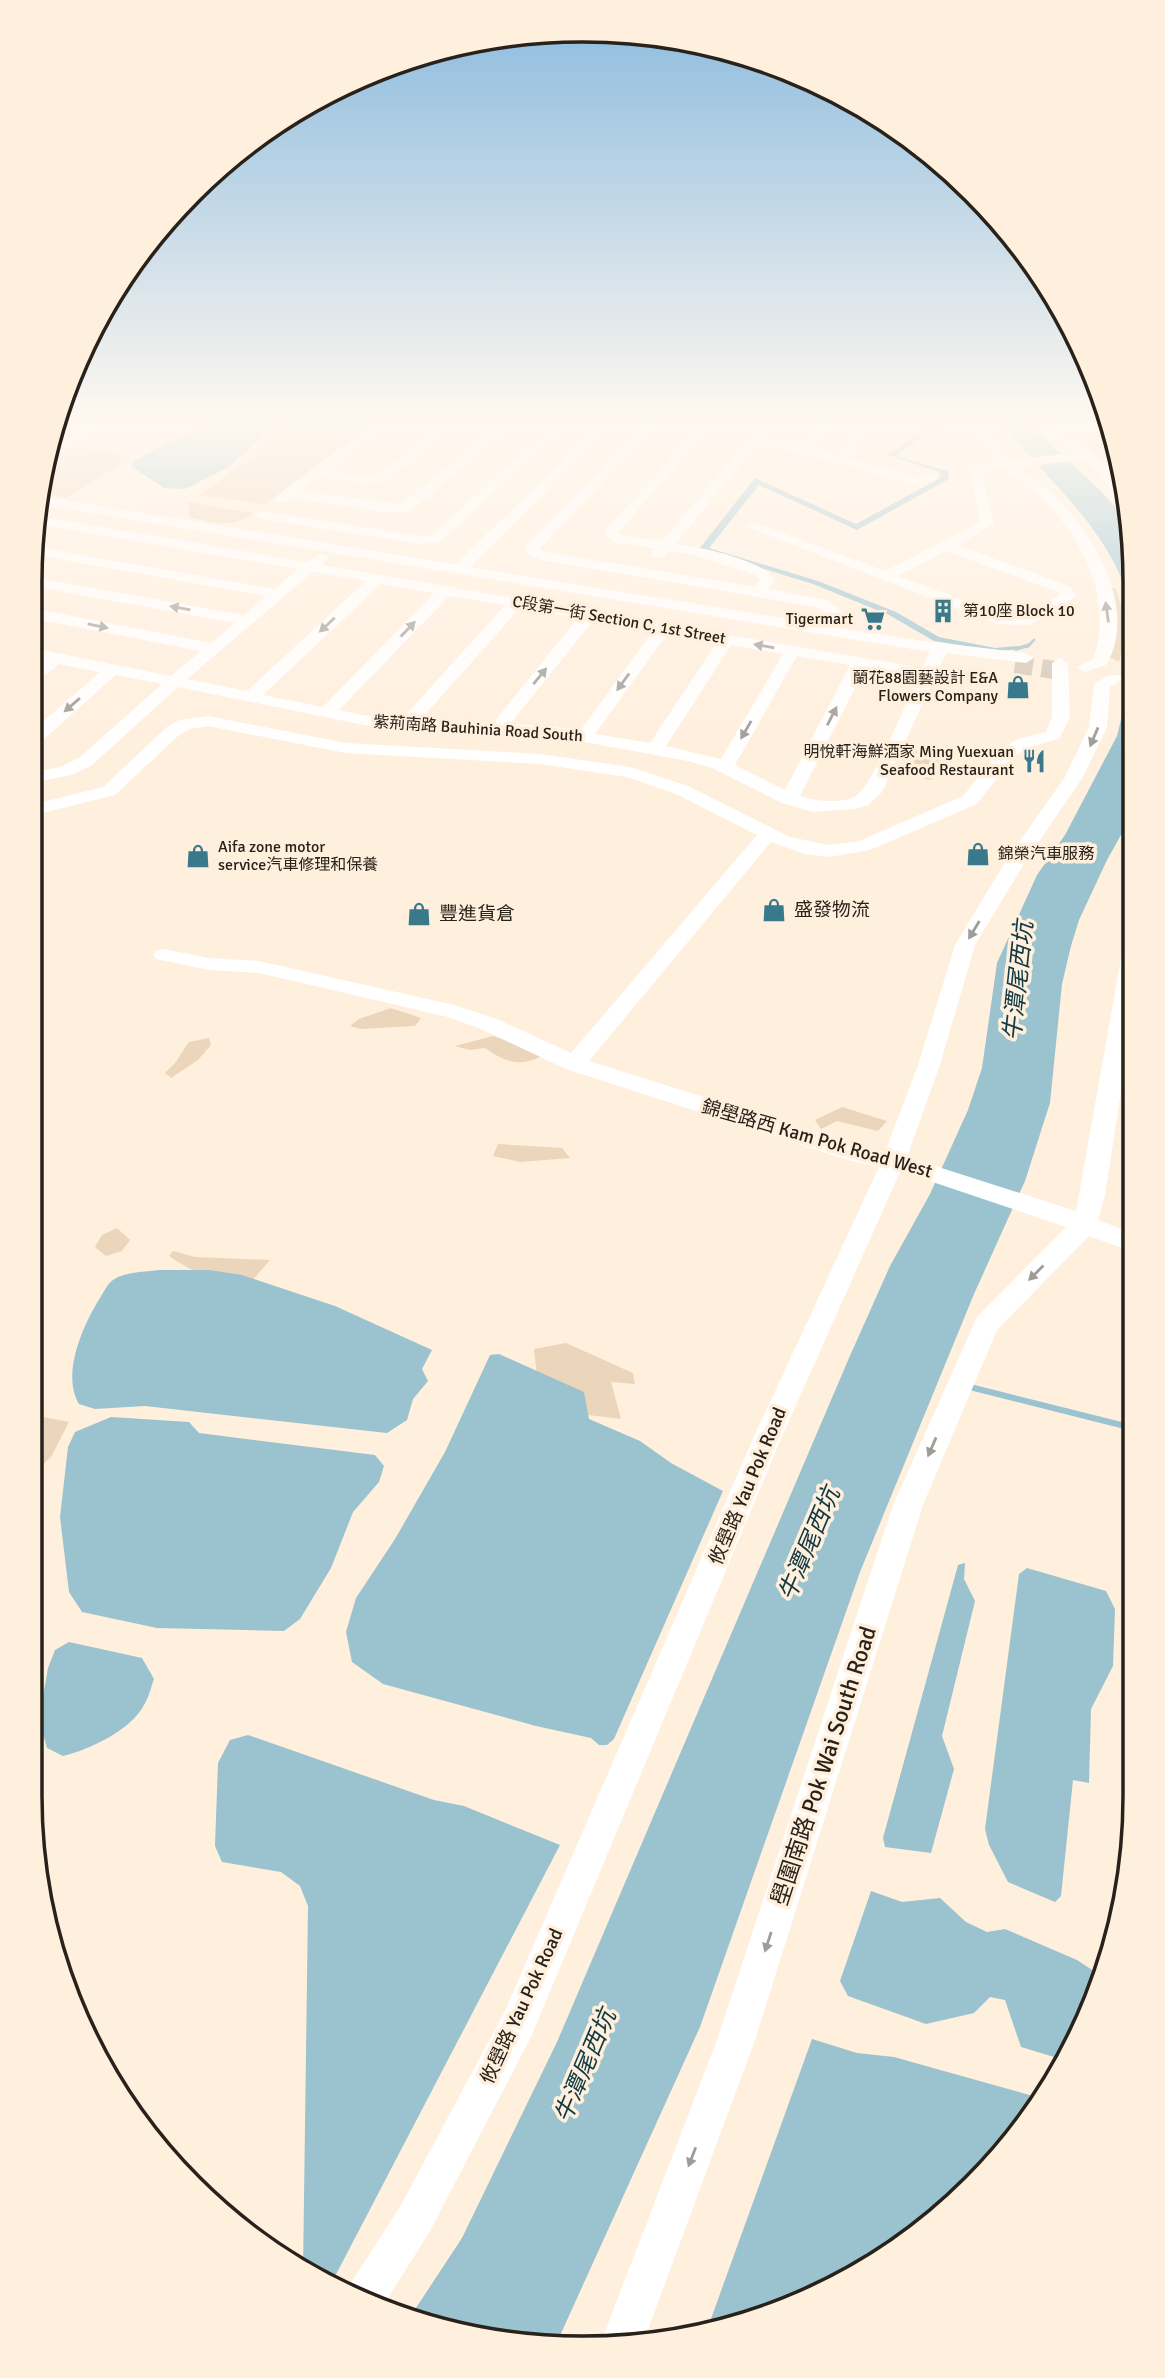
<svg xmlns="http://www.w3.org/2000/svg" width="1165" height="2378" viewBox="0 0 1165 2378" font-family="Signika,'Noto Sans TC',sans-serif">
  <style>
    .green { fill: #ebd5bb }
    .water { fill: #9ac3cf }
    .lines { fill: none; stroke-linecap: round; stroke-linejoin: round }
    .stream-far2 { stroke: #9ac3cf; stroke-width: 2.5 }
    .stream-far1 { stroke: #9ac3cf; stroke-width: 3.5 }
    .stream { stroke: #9ac3cf; stroke-width: 6 }
    .minor-tunnel { stroke: #d4c6b6; stroke-width: 18; stroke-dasharray: 18 9; stroke-linecap: butt }
    .minor { fill: #fff; fill-rule: evenodd }
    .oneway { fill: #9f9c98 }
    .labels { text-anchor: middle; dominant-baseline: central; stroke-width: 7; stroke-linejoin: round; paint-order: stroke }
    .far-poi-label { font-size: 16px; fill: #29221a; stroke: #ffefdd; text-anchor: start }
    .far-street-label { font-size: 16px; fill: #29221a; stroke: #ffefdd }
    .poi-label { font-size: 19px; fill: #29221a; stroke: #ffefdd; text-anchor: start }
    .street-label { font-size: 19px; fill: #29221a; stroke: #ffefdd }
    .near-street-label { font-size: 23px; fill: #29221a; stroke: #ffefdd }
    .near-water-label { font-size: 24px; font-style: italic; fill: #113842; stroke: #ffefdd }
    .rim { fill: none; stroke: #29221a; stroke-width: 3.5 }
  </style>
  <rect width="100%" height="100%" fill="#ffefdd"/>
  <!-- green -->
  <path class="green" d="M287 421H376L265 505 200 495 256 454 275 428Z
    M1103 422 1110 424 1125 489 1110 465 1065 430Z
    M71 447 133 456 67 498 40 493 45 463Z
    M188 502 254 513C233 529 214 522 190 518Z
    M1106 586 1116 589C1125 614 1125 636 1119 662L1108 656Z
    M914 750 942 755 931 780 903 774Z
    M391 1008 421 1018 415 1026 361 1029 350 1026 359 1019Z
    M493 1036 538 1050 544 1055C520 1068 505 1062 485 1048L470 1050 455 1046Z
    M209 1038 211 1045 198 1060 171 1078 165 1073 175 1063 189 1042Z
    M842 1107 887 1121 878 1131 837 1121 821 1129 815 1120Z
    M498 1144 562 1148 570 1158 520 1162 493 1156Z
    M117 1228 130 1240 122 1251 106 1256 95 1247 102 1235Z
    M173 1251 195 1257 270 1260 250 1283C216 1280 198 1276 169 1256Z
    M566 1343 633 1373 635 1384 611 1382 621 1419 564 1412 539 1394 534 1349Z
    M38 1416 69 1422 51 1457 40 1467 30 1458V1424Z"/>
  <!-- water -->
  <path class="water" d="M221 421H278L230 466 185 489 164 488 131 466 134 461 172 440Z
    M933 421H942L896 456 948 471 949 479 857 530 759 485 709 548 818 581 896 612 939 637 995 648 1019 646 1021 649 998 651 934 641 889 615 813 584 699 549 755 478 856 524 940 478 939 472 888 455Z
    M999 421H1025L1101 491 1129 523 1131 607C1112 530 1047 480 999 421Z
    M1129 687 1131 817 1107 860 1079 920 1071 946 1062 984 1050 1103 1025 1181 974 1294 860 1572 700 2027 558 2340 474 2338 412 2314 462 2238 557 2042 849 1358 890 1266 930 1194 968 1110 982 1068 997 963 1037 875 1065 835 1117 736Z
    M160 1270H209L242 1275 335 1306 432 1350 422 1369 428 1381 413 1399 407 1420 387 1433 145 1406 95 1409 79 1404C61 1374 83 1325 100 1298 104 1292 107 1284 113 1280 126 1271 145 1272 160 1270Z
    M499 1354 584 1392 589 1419 640 1441 671 1463 723 1491 614 1739 607 1745H599L591 1738 536 1726 383 1684 352 1662 346 1632 356 1598 395 1539 445 1452 490 1355Z
    M111 1417 189 1422 199 1433 375 1455 384 1466 379 1482 353 1512 331 1568 300 1619 284 1631 157 1628 82 1612 69 1592 60 1517 68 1447 75 1432Z
    M965 1563 964 1579 975 1601 942 1736 954 1769 931 1853 885 1847 883 1838 958 1565Z
    M1027 1568 1106 1591 1115 1609 1113 1666 1091 1709 1089 1783 1073 1780 1061 1896 1055 1902 1008 1882 989 1845 985 1829 1019 1574Z
    M69 1642 142 1658 154 1679C151 1687 149 1697 144 1705 131 1730 89 1750 63 1756L47 1748 39 1720 48 1668 55 1650Z
    M248 1735 434 1800 464 1806 560 1845 331 2284 303 2272 308 1906 300 1886 281 1872 222 1862 215 1846 218 1763 230 1740Z
    M871 1891 902 1902 940 1898 966 1922 987 1932 1005 1929 1077 1960 1097 1973C1102 1997 1078 2040 1064 2060L1021 2047 1005 2000 990 1997 974 2013 926 2024 848 1996 840 1981Z
    M812 2039 857 2053 894 2057 1037 2097 974 2186 827 2291 708 2327Z"/>
  <g class="lines">
    <!-- stream-far2 -->
    <path class="stream-far2" d="M1027 647 1034 640"/>
    <!-- stream-far1 -->
    <path class="stream-far1" d="M1016 649 1029 645"/>
    <!-- stream -->
    <path class="stream" d="M966 1386 1133 1428"/>
    <!-- minor-tunnel -->
    <path class="minor-tunnel" d="M1015 664 1060 671"/>
    <!-- minor -->
    <path class="minor" d="M56 421 92 424 97 421H112L46 462V452L83 430 54 425Z
      M376 421H390L328 471 366 476 380 474 445 421H459L389 480 366 484 319 477 301 491 402 504 502 421H516L411 511 392 513 292 498 287 502H277L275 499 284 490Z
      M559 421H572L440 542 420 544 261 519 254 515 261 511 420 536 432 535Z
      M604 421H617L470 567 819 624 826 613 817 607 541 560 527 554 524 547 649 421H662L539 549 545 552 755 587 760 580 755 575 694 555 669 551 663 558H653L651 555 655 549 612 542 603 532 705 421H718L618 532 621 535 662 541 764 421H777L761 440 804 446 824 421H836L815 449 837 455 863 421H875L848 458 920 478 926 474H936V480L922 487 808 455 756 447 675 544C701 547 759 559 775 579L768 589 827 600 842 612 833 627 915 640 1026 653 1034 658 1026 663 946 653 882 792 868 805 855 809 813 812 782 803 712 768 688 761 552 736 379 728 178 687 91 766 71 775 31 783V773L60 767 79 758 162 684 116 675 37 745 31 746V732L100 672 59 664 37 682 31 683V670L43 660 31 658V648L171 676 201 651 31 618V608L211 643 235 623 31 586V577L244 615 266 596 31 554V546L275 589 298 569 35 524 36 516 307 562 322 553 329 557 322 565 922 668 930 652 38 504 39 496 455 564ZM313 572 366 581 247 691 187 679ZM381 584 434 593 323 707 263 695ZM449 596 505 605 402 719 379 718 339 710ZM520 608 578 618 493 723 420 720ZM593 621 653 631 580 731 552 726 510 724ZM667 634 717 642 650 743 595 734ZM731 645 783 654 721 759 666 746ZM797 656 850 665 785 790 735 765ZM865 668 918 677C907 700 872 789 854 797 839 804 815 801 800 796Z
      M876 421H913L922 425C913 432 885 428 876 421Z
      M969 421H981L997 447 1010 460 1074 453 1035 421 1111 425 1112 433 1061 431C1092 455 1121 470 1130 510L1125 509 1101 475 1083 460 1018 467C1030 476 1042 484 1053 494 1094 533 1139 610 1106 665L1085 672 1077 667 1093 659C1113 602 1086 544 1046 503 1033 490 1017 480 1004 469L982 471 994 524 957 545 1069 586 1077 596 1029 625 998 624 744 526 751 522 756 523 885 571 980 522 972 480 967 468 974 464 996 462ZM946 551 1059 592 1060 595 1020 617 1006 616 898 576Z
      M1060 658 1068 663 1070 717 1059 739 1030 747 1013 757 977 804 870 850 829 857 805 854 771 842 589 1061 859 1146 885 1152 918 1065 955 945 1007 859 1065 777 1089 727 1094 684 1109 675H1121L1123 679 1110 687 1107 727 1083 777 1027 859 975 945 940 1065 907 1157 1076 1211 1122 953 1125 949 1132 947V1021L1105 1195 1098 1220 1132 1233 1133 1252 1089 1236 997 1330 923 1505 755 2040 643 2343 601 2342 717 2040 893 1505 977 1317 1066 1227 912 1175 900 1172 780 1441 531 2037 429 2233 384 2304 347 2289 401 2205 505 2011 752 1441 879 1167 848 1160 566 1069 481 1029 448 1017 259 973 209 970 156 959 153 955 156 951 163 949 209 958 259 961 454 1005 497 1019 571 1053 757 835 676 794 627 777 540 764 346 753 208 726 190 729 179 735 115 795 31 816V805L103 787 167 727 179 720 208 716 346 743 540 754 630 767 688 786 790 837 829 845 859 841 963 796 1001 749 1018 739 1046 732 1052 717V663Z"/>
  </g>
  <!-- one-way arrows -->
  <defs><path id="oneway-solid" d="M-6-.8H1V-3.2L6.5 0L1 3.2V.8H-6Z" transform="scale(1.75)"/></defs>
  <g class="oneway">
    <use href="#oneway-solid" transform="translate(180 608) rotate(-170)"/>
    <use href="#oneway-solid" transform="translate(1107 612) rotate(-98)"/>
    <use href="#oneway-solid" transform="translate(327 625) rotate(137)"/>
    <use href="#oneway-solid" transform="translate(98 626) rotate(11)"/>
    <use href="#oneway-solid" transform="translate(408 629) rotate(-46)"/>
    <use href="#oneway-solid" transform="translate(764 646) rotate(-170)"/>
    <use href="#oneway-solid" transform="translate(540 676) rotate(-51)"/>
    <use href="#oneway-solid" transform="translate(623 682) rotate(126)"/>
    <use href="#oneway-solid" transform="translate(72 705) rotate(139)"/>
    <use href="#oneway-solid" transform="translate(832 716) rotate(-63)"/>
    <use href="#oneway-solid" transform="translate(746 730) rotate(120)"/>
    <use href="#oneway-solid" transform="translate(1094 737) rotate(113)"/>
    <use href="#oneway-solid" transform="translate(974 930) rotate(121)"/>
    <use href="#oneway-solid" transform="translate(1036 1273) rotate(135)"/>
    <use href="#oneway-solid" transform="translate(932 1447) rotate(113)"/>
    <use href="#oneway-solid" transform="translate(768 1942) rotate(108)"/>
    <use href="#oneway-solid" transform="translate(692 2157) rotate(111)"/>
  </g>
  <!-- sky -->
  <linearGradient id="sky" x2="0" y2="1"><stop stop-color="#89bade"/><stop offset="0.56" stop-color="#fff8f0"/><stop offset="1" stop-color="#fff8f0" stop-opacity="0"/></linearGradient>
  <rect width="1165" height="754" fill="url(#sky)"/>
  <!-- icons -->
  <defs>
    <g id="building-bare" transform="scale(1.89)"><path d="M-4-6H4V6H1V3H-1V6H-4ZM-2.5-4.3h1.7v1.8h-1.7ZM.8-4.3h1.7v1.8H.8ZM-2.5-1h1.7V.8h-1.7ZM.8-1h1.7V.8H.8Z" fill="#387a8b" stroke="#ffefdd" stroke-width="2.5" paint-order="stroke"/></g>
    <g id="supermarket-bare" transform="scale(1.89)"><path d="M-6-5.5h2.5l.6 2H6L4.5 2H-2.5L-4.4-4H-6ZM-1.5 3.2a1.3 1.3 0 1 0 .1 0ZM3 3.2a1.3 1.3 0 1 0 .1 0Z" fill="#387a8b" stroke="#ffefdd" stroke-width="2.5" paint-order="stroke"/></g>
    <g id="shop-bare" transform="scale(1.89)"><path d="M-5-2.5h2.3a2.7 3.5 0 0 1 5.4 0H5L5.5 6h-11ZM-1.5-2.5h3a1.5 2.3 0 0 0-3 0Z" fill="#387a8b" stroke="#ffefdd" stroke-width="2.5" paint-order="stroke"/></g>
    <g id="restaurant-bare" transform="scale(1.89)"><path d="M-5-6h1v4h1v-4h1v4h1v-4h1v5L-1.5 .5V6h-2V.5L-5-1ZM5-6V6H3V1.5H1.5Q1.5-4 5-6Z" fill="#387a8b" stroke="#ffefdd" stroke-width="2.5" paint-order="stroke"/></g>
  </defs>
  <g fill-rule="evenodd">
    <use href="#building-bare" x="943" y="611"/>
    <use href="#supermarket-bare" x="873" y="619"/>
    <use href="#shop-bare" x="1018" y="687"/>
    <use href="#restaurant-bare" x="1034" y="761"/>
    <use href="#shop-bare" x="978" y="854"/>
    <use href="#shop-bare" x="198" y="856"/>
    <use href="#shop-bare" x="774" y="910"/>
    <use href="#shop-bare" x="419" y="914"/>
  </g>
  <g class="labels">
    <!-- far-poi labels -->
    <g class="far-poi-label">
      <text x="963" y="611">第10座 Block 10</text>
      <text x="853" y="619" text-anchor="end">Tigermart</text>
      <text x="998" y="678" text-anchor="end">蘭花88園藝設計 E&amp;A<tspan x="998" dy="18">Flowers Company</tspan></text>
      <text x="1014" y="752" text-anchor="end">明悅軒海鮮酒家 Ming Yuexuan<tspan x="1014" dy="18">Seafood Restaurant</tspan></text>
      <text x="218" y="847">Aifa zone motor<tspan x="218" dy="18">service汽車修理和保養</tspan></text>
      <text x="998" y="854">錦榮汽車服務</text>
    </g>
    <!-- far-street labels -->
    <g class="far-street-label">
      <text transform="translate(619 620) rotate(10)">C段第一街 Section C, 1st Street</text>
      <text transform="translate(478 729) rotate(4)">紫荊南路 Bauhinia Road South</text>
    </g>
    <!-- poi labels -->
    <g class="poi-label">
      <text x="794" y="910">盛發物流</text>
      <text x="439" y="914">豐進貨倉</text>
    </g>
    <!-- street labels -->
    <g class="street-label">
      <text transform="translate(817 1139) rotate(16)">錦壆路西 Kam Pok Road West</text>
      <text transform="translate(748 1486) rotate(-67)">攸壆路 Yau Pok Road</text>
      <text transform="translate(522 2006) rotate(-65)">攸壆路 Yau Pok Road</text>
    </g>
    <!-- near-street labels -->
    <g class="near-street-label">
      <text transform="translate(824 1766) rotate(-72)">壆圍南路 Pok Wai South Road</text>
    </g>
    <!-- near-water labels -->
    <g class="near-water-label">
      <text transform="translate(1018 981) rotate(-84)">牛潭尾西坑</text>
      <text transform="translate(809 1544) rotate(-67)">牛潭尾西坑</text>
      <text transform="translate(585 2066) rotate(-67)">牛潭尾西坑</text>
    </g>
  </g>
  <!-- crop -->
  <path d="M0 0H1165V2378H0ZM582 42H583A540 540 0 0 1 1123 582V1796A540 540 0 0 1 583 2336H582A540 540 0 0 1 42 1796V582A540 540 0 0 1 582 42Z" fill="#ffefdd" fill-rule="evenodd"/>
  <path class="rim" d="M582 42H583A540 540 0 0 1 1123 582V1796A540 540 0 0 1 583 2336H582A540 540 0 0 1 42 1796V582A540 540 0 0 1 582 42Z"/>
</svg>
